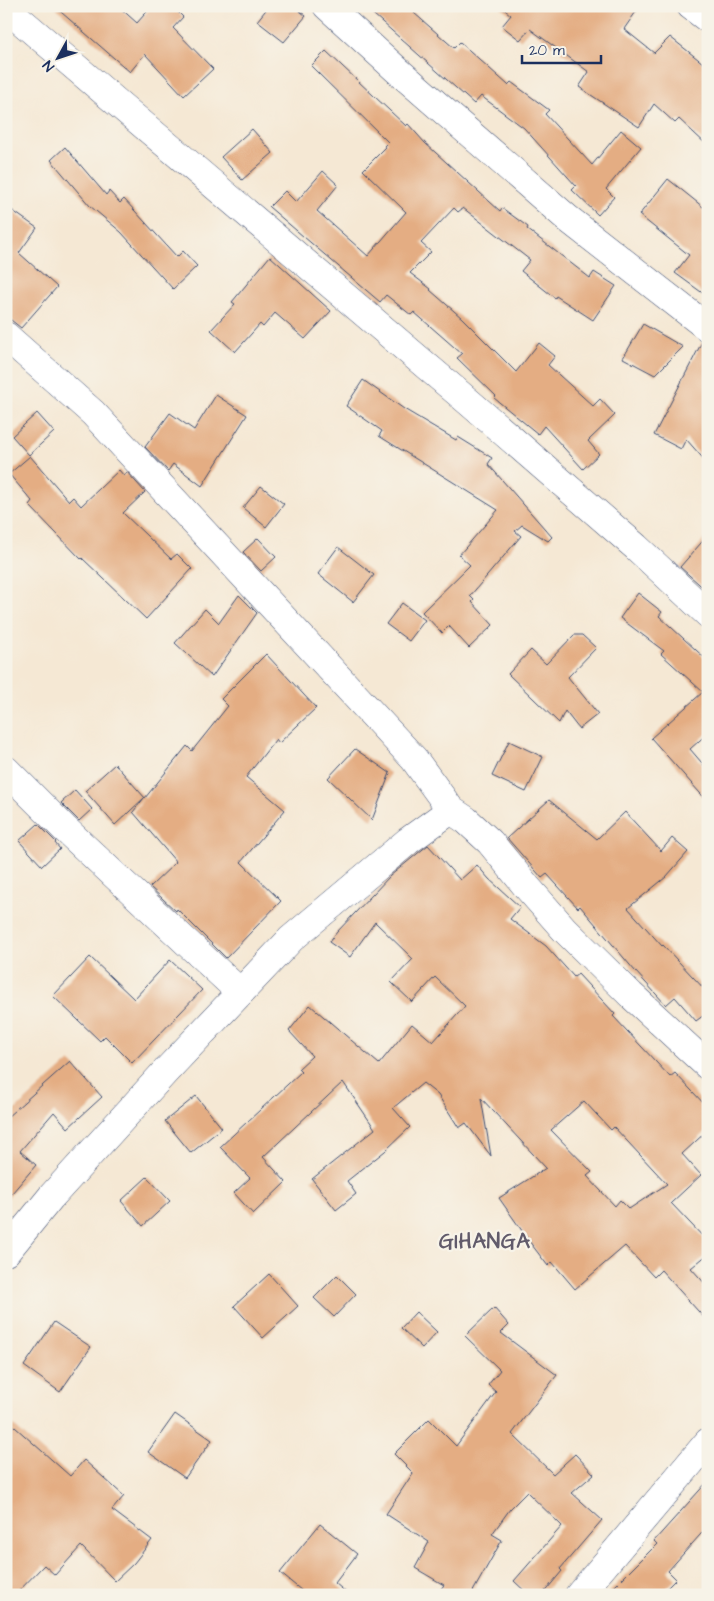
<svg xmlns="http://www.w3.org/2000/svg" width="714" height="1601" viewBox="0 0 714 1601" font-family="'Architects Daughter',sans-serif">
  <style>
    .building { fill: #e4ad83; fill-rule: evenodd }
    .lines { fill: none; stroke-linecap: round; stroke-linejoin: round }
    .minor-casing { stroke: #3c4b70; stroke-width: 29 }
    .minor { stroke: #fff; stroke-width: 28 }
    .labels { text-anchor: middle; dominant-baseline: central; stroke-width: 4.5; stroke-linejoin: round; paint-order: stroke }
    .district-label { font-size: 21px; font-weight: bold; letter-spacing: 1px; fill: #615b6b; stroke: #f7f3e8 }
  </style>
  <rect width="100%" height="100%" fill="#f7f3e8"/>
  <filter id="ink" filterUnits="userSpaceOnUse"><feTurbulence type="fractalNoise" baseFrequency=".02" numOctaves="2"/><feDisplacementMap in="SourceGraphic" scale="10" xChannelSelector="R" yChannelSelector="G"/><feConvolveMatrix kernelMatrix="1 2 1 2 8 2 1 2 1" color-interpolation-filters="sRGB"/></filter>
  <filter id="wash" filterUnits="userSpaceOnUse"><feTurbulence type="fractalNoise" baseFrequency=".0096" numOctaves="4" result="noise"/><feDisplacementMap in="SourceGraphic" scale="20" xChannelSelector="R" yChannelSelector="G"/><feGaussianBlur stdDeviation="1.12" result="paint"/><feColorMatrix in="noise" values="0 0 0 0 0 0 0 0 0 0 0 0 0 0 0 0 0 1.4 0 .05"/><feComposite in="paint" operator="in"/></filter>
  <g filter="url(#wash)">
    <rect width="100%" height="100%" fill="#f5e8d4"/>
    <g id="blocks">
      <!-- building -->
      <path class="building" d="M54 6H118L137 23 152 6H172L183 17 173 28 213 69 184 96 145 54 130 72Z
        M269 6H294L306 16 284 42 257 21Z
        M364 6H406L454 48 460 42 508 85 511 82 549 110 545 114 592 165 621 130 641 147 606 189 614 197 598 215 572 190 576 186 524 128 481 96 474 104Z
        M500 6H640L624 29 654 53 670 37 708 67V146L679 119 675 123 654 104 639 127 579 87 589 72 530 29 520 40 502 26 511 15Z
        M326 51 406 126 408 124 425 143 500 211 502 208 528 227 527 229 590 278 594 272 616 286 593 320 556 296 555 298 521 271 530 260 463 208 458 212 454 208 421 243 431 252 410 273 431 289 430 290 462 318 516 372 539 343 555 356 548 365 593 406 600 399 615 415 588 441 599 454 583 469 544 426 538 434 494 398 496 396 457 358 462 354 414 312 411 315 386 295 380 302 269 207 285 191 296 202 323 171 338 185 317 211 368 256 406 212 363 170 386 147 384 146 388 142 311 66Z
        M252 129 273 153 242 180 221 157Z
        M65 147 106 195 109 191 120 203 124 199 177 257 183 251 197 266 173 289 121 232 90 206 51 160Z
        M668 179 708 211V297L675 273 689 255 639 215Z
        M6 206 37 228 19 253 57 287 21 328 6 316Z
        M270 256 331 311 305 339 275 313 263 327 260 324 235 352 211 330 235 304 232 302Z
        M643 324 683 347 655 375 623 358Z
        M702 342 708 343V464L686 439 681 449 654 435Z
        M363 380 404 409 456 440 458 437 492 458 488 464 552 537 548 541 522 525 515 531 521 536 470 596 474 600 472 602 493 625 469 648 449 626 442 633 422 612 470 565 459 555 498 510 379 436 382 431 346 406Z
        M216 395 247 415 202 486 173 464 168 471 145 447 170 413 194 430Z
        M37 413 54 432 29 455 12 436Z
        M30 456 69 501 73 497 81 506 119 470 124 476 127 472 145 492 123 513 171 559 177 554 192 569 146 619 82 558 81 559 29 505 32 501 9 474Z
        M261 486 284 504 266 527 243 508Z
        M708 535V592L680 567Z
        M258 538 276 557 261 571 243 552Z
        M338 547 374 575 353 602 318 574Z
        M638 593 662 612 659 616 708 661V733L690 749 708 770V802L651 738 703 692 661 654 664 651 620 618Z
        M239 595 257 613 212 677 175 643 205 609 219 623Z
        M402 603 425 620 409 641 386 624Z
        M574 635H582L596 648 568 677 598 714 579 729 565 711 559 723 508 674 531 650 546 664Z
        M266 654 316 708 279 743 276 739 246 777 285 810 241 862 281 901 226 958 177 909 176 911 150 887 176 862 133 812 144 798 115 825 85 791 115 764 145 798 187 746 192 751 228 706 221 699Z
        M509 741 543 757 526 792 492 776Z
        M355 749 390 773 372 820 328 778Z
        M75 790 92 809 79 821 61 803Z
        M549 800 597 839 625 812 661 851 672 838 688 852 666 877 628 908 662 946 663 945 708 993V1012L696 1021 675 997 666 1005 635 971 580 906 578 908 547 874 542 878 507 838Z
        M38 824 56 842 55 843 60 849 42 866 19 841Z
        M428 845 460 880 477 865 489 879 520 907 510 919 546 946 574 977 578 974 615 1014 613 1016 670 1077 675 1073 708 1108V1130L682 1154 701 1175 671 1203 708 1242V1254L691 1268 708 1287V1322L661 1270 654 1277 625 1246 575 1289 552 1262 548 1266 532 1245 499 1198 546 1168 481 1098 491 1156 466 1123 459 1128 438 1095 423 1083 393 1108 410 1127 385 1151 347 1181 356 1194 336 1210 312 1179 375 1129 343 1082 263 1157 286 1182 253 1214 234 1193 250 1178 220 1147 301 1072 298 1069 312 1056 289 1031 310 1005 379 1064 412 1024 433 1042 465 1006 435 977 412 1002 391 982 413 959 375 922 350 957 329 942 337 932 390 876ZM584 1101 611 1130 614 1127 667 1184 629 1209 620 1200 615 1206 587 1176 592 1172 551 1130Z
        M90 957 134 999 170 960 202 990 132 1063 105 1036 100 1041 53 996Z
        M70 1061 102 1097 68 1128 54 1112 20 1151 36 1165 6 1200V1118Z
        M196 1096 222 1128 191 1153 165 1121Z
        M147 1177 170 1201 143 1226 121 1201Z
        M269 1274 298 1306 263 1338 234 1306Z
        M337 1275 356 1294 334 1317 314 1298Z
        M494 1308 509 1325 501 1333 557 1375 512 1434 553 1474 575 1454 594 1474 572 1493 602 1520 560 1569 562 1571 542 1595H529L514 1581 562 1526 527 1492 510 1509 492 1534 502 1540 471 1595H436L444 1585 415 1568 429 1542 386 1514 413 1473 394 1454 429 1419 456 1446 496 1392 488 1385 500 1370 465 1336Z
        M416 1312 437 1332 422 1348 401 1328Z
        M54 1322 91 1347 60 1392 24 1366Z
        M175 1414 212 1440 185 1478 148 1452Z
        M6 1419 70 1476 84 1460 124 1496 112 1510 152 1540 134 1563 115 1581 81 1546 55 1575 44 1565 15 1595H6Z
        M708 1481V1526L668 1571 676 1579 660 1595H606L657 1544 654 1541Z
        M320 1524 357 1554 335 1583 349 1595H307L280 1573Z"/>
    </g>
  </g>
  <g filter="url(#ink)">
    <use href="#blocks" fill-opacity="0" stroke="#3c4b70" stroke-width="1"/>
    <g class="lines">
      <!-- minor casing -->
      <g class="minor-casing">
        <path id="minor" d="M327 6 397 70 567 218 708 328
          M691 6 708 19
          M6 8 470 403 636 547 708 614
          M6 336 93 413 414 759 451 810
          M6 770 64 828 240 992
          M6 1252 51 1197 165 1072 291 939 408 841 451 810 466 820 490 842 527 887 564 929 631 995 708 1066
          M579 1595 708 1442"/>
      </g>
      <!-- minor -->
      <use href="#minor" class="minor"/>
    </g>
  </g>
  <g class="labels">
    <!-- district labels -->
    <g class="district-label">
      <text x="485" y="1241">GIHANGA</text>
    </g>
  </g>
  <!-- margin -->
  <rect width="714" height="1601" fill="none" stroke="#f7f3e8" stroke-width="25"/>
  <!-- north arrow -->
  <g transform="translate(58 58) rotate(230)" stroke="#f7f3e8" stroke-width="4" paint-order="stroke">
  <path d="M0-4L9 19L0 12L-9 19Z" fill="#1b2f5e"/>
  <text y="-8" font-size="14" font-weight="bold" text-anchor="middle" fill="#1b2f5e">N</text>
  </g>
  <!-- scale -->
  <path d="M522 55v8h79v-8" fill="none" stroke="#1b2f5e" stroke-width="2.5"/>
  <text x="529" y="55" font-size="15" fill="#1b2f5e" stroke="#f7f3e8" stroke-width="4" paint-order="stroke">20 m</text>
</svg>
